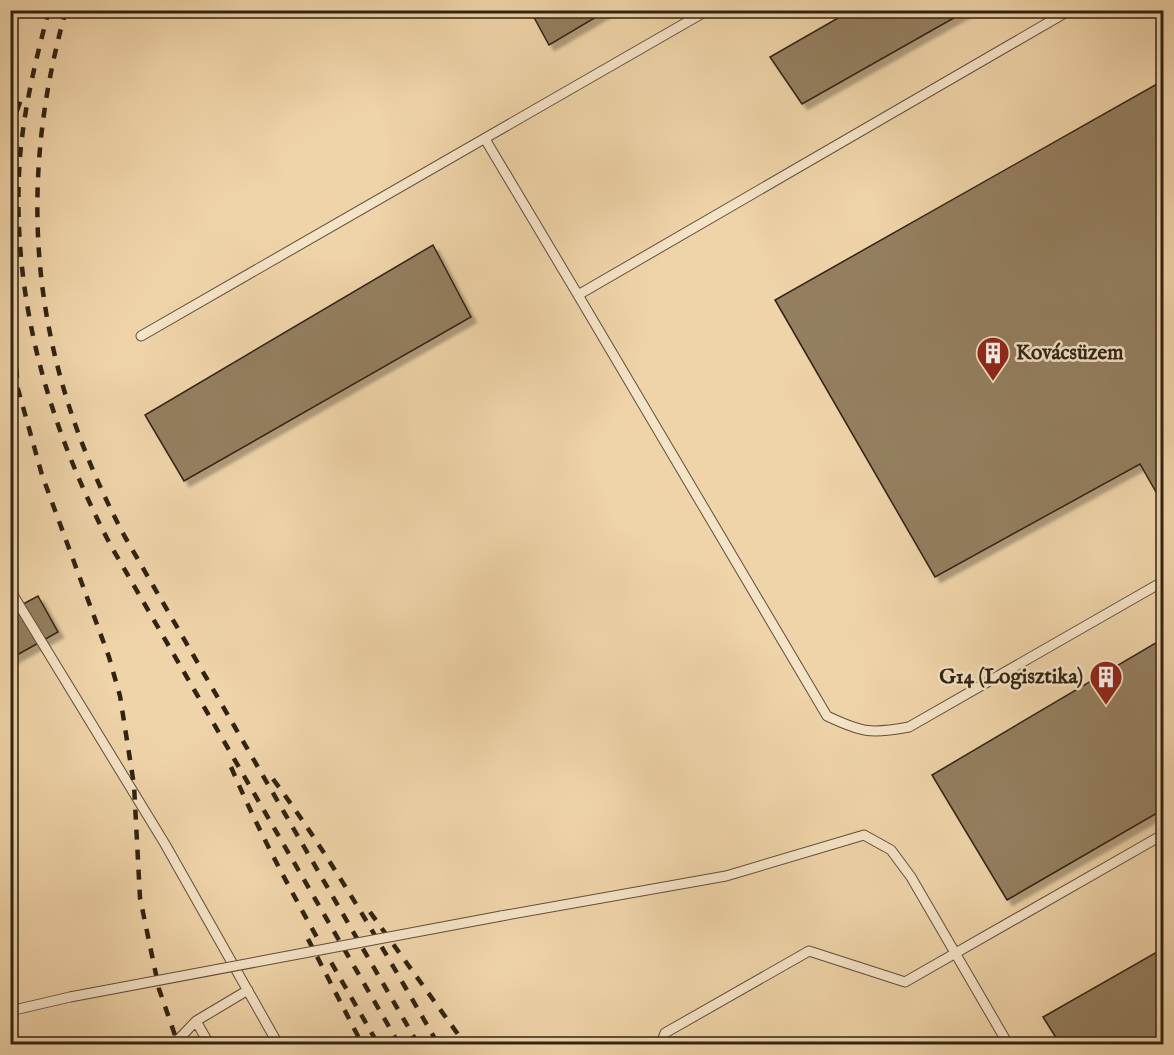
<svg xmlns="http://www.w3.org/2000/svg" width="1174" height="1055" viewBox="0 0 1174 1055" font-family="'IM FELL English',serif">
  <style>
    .building { fill: #947f61; stroke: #302313; stroke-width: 1.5; filter: url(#shadow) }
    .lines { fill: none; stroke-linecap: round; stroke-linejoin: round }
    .service-casing { stroke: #604f38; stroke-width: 11 }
    .service { stroke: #f5e3c7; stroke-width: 9 }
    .rail { stroke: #302313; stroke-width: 4.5; stroke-dasharray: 10 10; stroke-linecap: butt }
    .service-bridge-casing { stroke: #604f38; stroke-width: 11; stroke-linecap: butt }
    .service-bridge { stroke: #f5e3c7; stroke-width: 9 }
    .labels { text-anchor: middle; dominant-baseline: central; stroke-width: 5; stroke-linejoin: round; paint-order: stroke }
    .poi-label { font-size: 21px; font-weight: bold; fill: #302313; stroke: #f5e3c7; text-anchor: start }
  </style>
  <defs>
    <filter id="shadow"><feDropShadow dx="5.5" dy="5.5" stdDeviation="1.5" flood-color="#0004"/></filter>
  </defs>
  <rect width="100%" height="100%" fill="#f0d4a9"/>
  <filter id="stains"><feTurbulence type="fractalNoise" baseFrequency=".00333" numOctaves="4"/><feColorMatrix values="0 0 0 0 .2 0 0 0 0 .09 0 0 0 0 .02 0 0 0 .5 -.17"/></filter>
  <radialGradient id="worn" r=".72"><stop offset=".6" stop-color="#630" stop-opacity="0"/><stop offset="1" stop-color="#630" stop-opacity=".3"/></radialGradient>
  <!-- building -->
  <path class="building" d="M530 10H608L549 45Z
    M852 10H968L802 104 770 57Z
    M1164 80V506L1140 464 935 577 775 300Z
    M433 245 471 317 184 481 145 415Z
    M38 596 58 632 10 659V611Z
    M1164 638V809L1007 900 932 775Z
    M1164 948V1044H1060L1043 1017Z"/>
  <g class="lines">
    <!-- service casing -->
    <g class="service-casing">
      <path id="service" d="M485 139 578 295 1070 10
        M578 295 827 716C863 733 871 734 909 727L1164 581
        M141 336 708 10
        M10 590 165 844 278 1044
        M501 916 726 876 864 835 891 850 911 877 1008 1044
        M10 1011 70 997
        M196 1021 209 1044
        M174 1044 196 1021 248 990
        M661 1044 665 1033 809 951 905 982 1164 834"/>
    </g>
    <!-- service -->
    <use href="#service" class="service"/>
    <!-- rail -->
    <path class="rail" d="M49 10C36 58 24 108 20 157 10 294 48 426 111 546L399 1044
      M66 10C13 198 34 366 125 537L418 1044
      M10 130 23 94
      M15 248 11 305 18 389 42 475 109 657 120 696 134 785 140 898 159 989 178 1044
      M231 767C272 863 326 953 378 1044
      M273 779C335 863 386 954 438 1044
      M370 912 465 1044
      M308 939 362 1044"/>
    <!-- service-bridge casing -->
    <g class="service-bridge-casing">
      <path id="service-bridge" d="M70 997 501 916"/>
    </g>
    <!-- service-bridge -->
    <use href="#service-bridge" class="service-bridge"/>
  </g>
  <!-- icons -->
  <defs>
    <g id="building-pin" transform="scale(1.725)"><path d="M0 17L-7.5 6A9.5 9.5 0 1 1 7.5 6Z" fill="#8f2418" stroke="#f5e3c7"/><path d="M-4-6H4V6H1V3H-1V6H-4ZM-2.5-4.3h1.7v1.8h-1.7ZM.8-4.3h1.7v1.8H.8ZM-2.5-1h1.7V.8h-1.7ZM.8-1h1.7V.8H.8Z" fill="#fff"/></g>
  </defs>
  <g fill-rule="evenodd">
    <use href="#building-pin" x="993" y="353"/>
    <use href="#building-pin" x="1106" y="677"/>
  </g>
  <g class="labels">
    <!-- poi labels -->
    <g class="poi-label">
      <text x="1016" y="353">Kovácsüzem</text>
      <text x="1083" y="677" text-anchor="end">G14 (Logisztika)</text>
    </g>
  </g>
  <!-- margin -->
  <rect width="1174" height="1055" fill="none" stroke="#f0d4a9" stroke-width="36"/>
  <rect x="12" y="12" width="1150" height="1031" fill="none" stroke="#302313" stroke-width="3"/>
  <rect x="18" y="18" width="1138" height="1019" fill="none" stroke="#302313" stroke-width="1.5"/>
  <rect width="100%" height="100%" filter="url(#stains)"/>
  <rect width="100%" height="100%" fill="url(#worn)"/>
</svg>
